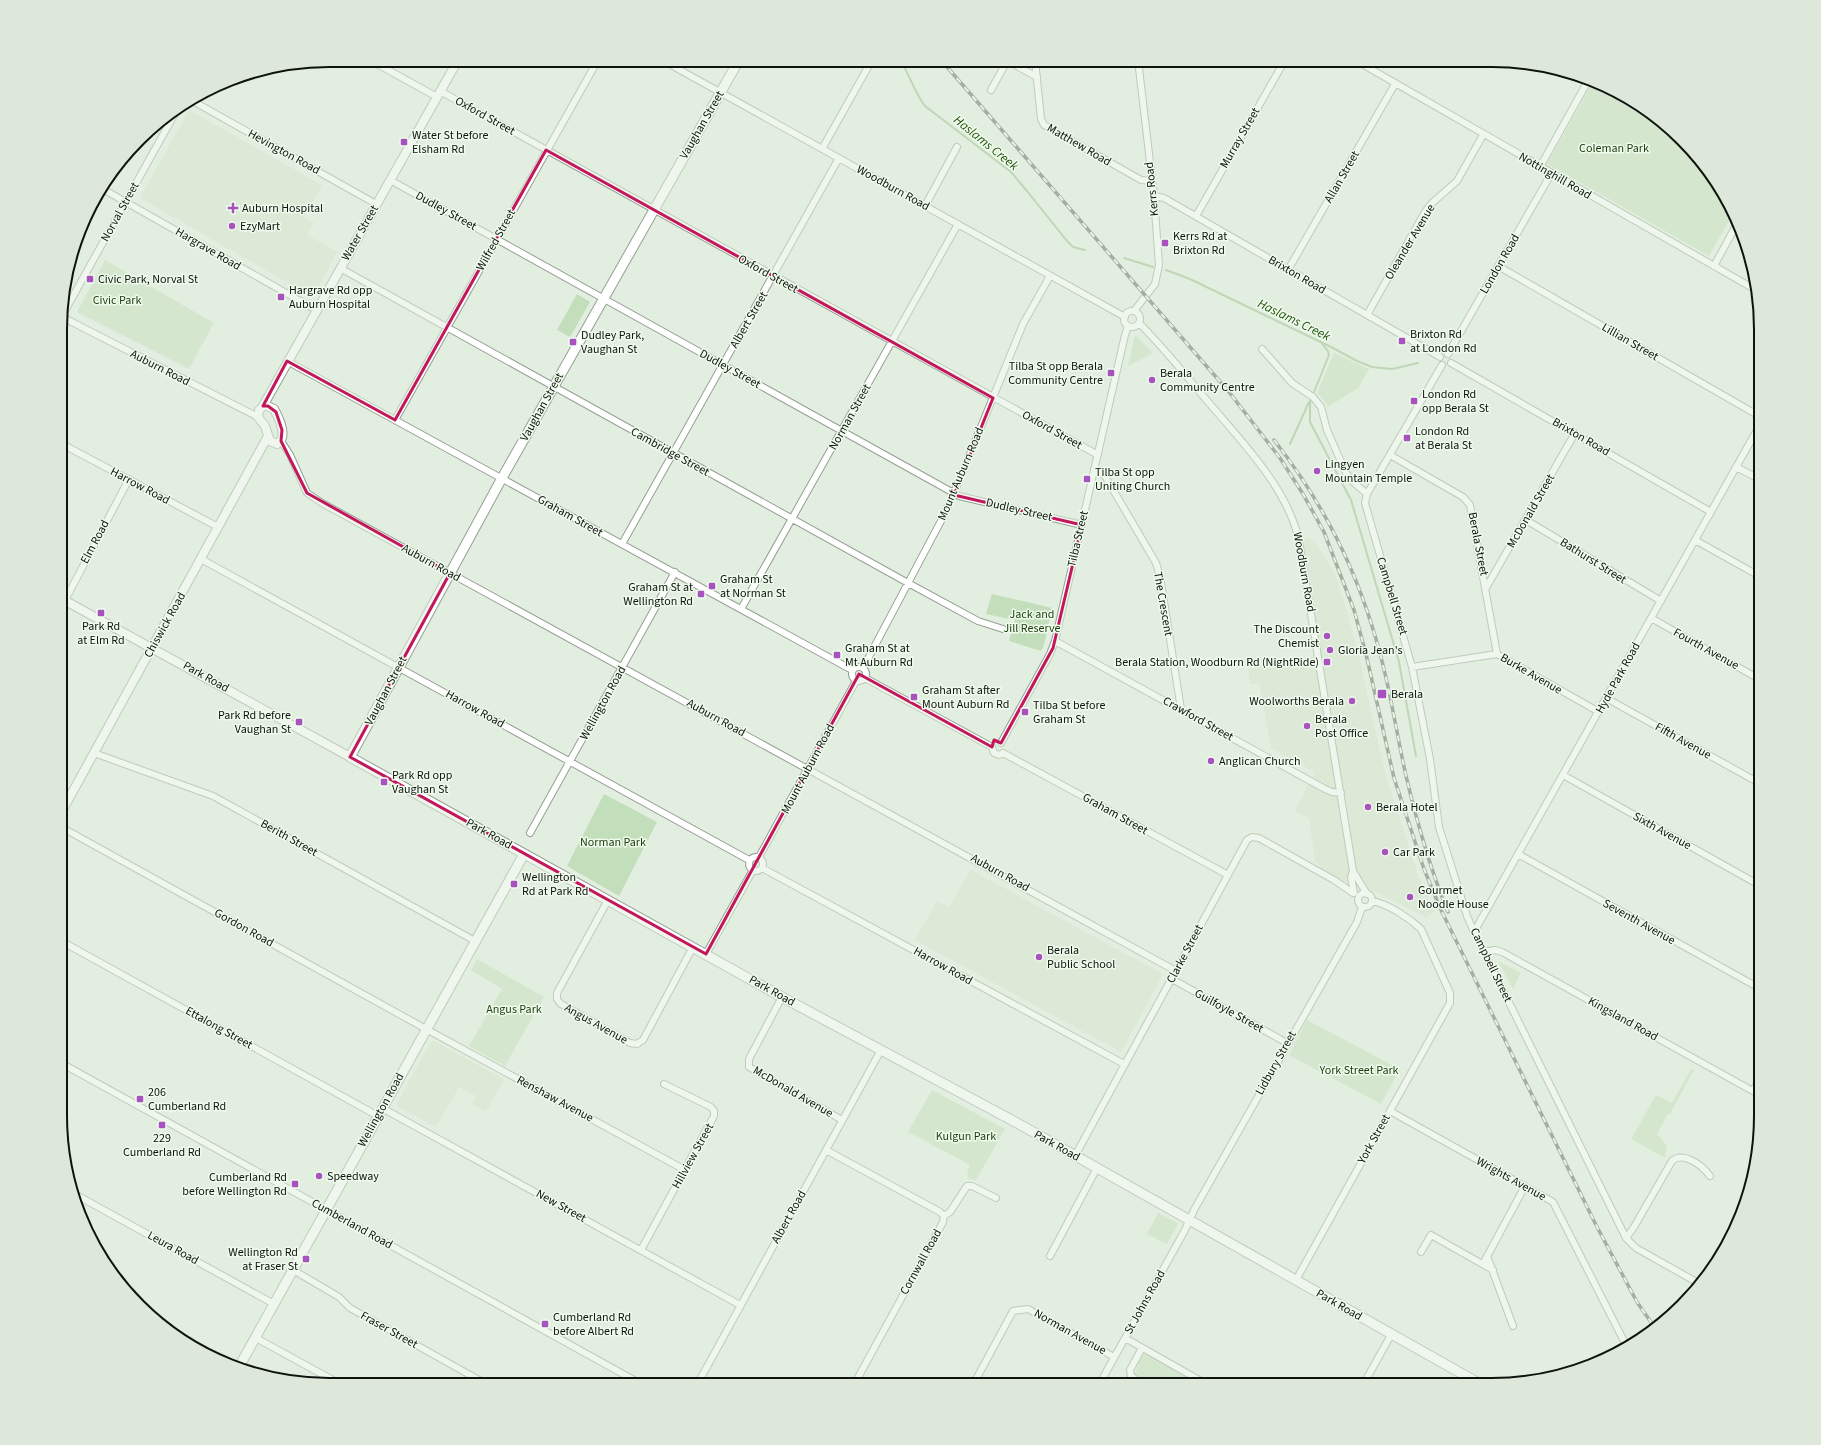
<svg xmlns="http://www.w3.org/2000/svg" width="1821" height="1445" viewBox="0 0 1821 1445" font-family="'Source Sans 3',sans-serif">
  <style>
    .built { fill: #d2e2cd }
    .green { fill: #c3debb }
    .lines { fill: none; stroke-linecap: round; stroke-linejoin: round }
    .stream { stroke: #94ba88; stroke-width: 2 }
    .minor-casing { stroke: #95a092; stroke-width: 8 }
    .tertiary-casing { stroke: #95a092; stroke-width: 10 }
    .secondary-casing { stroke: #95a092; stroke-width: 11 }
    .minor { stroke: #fff; stroke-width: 6 }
    .tertiary { stroke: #fff; stroke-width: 8 }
    .secondary { stroke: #fff; stroke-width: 9 }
    .rail-casing { stroke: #595f57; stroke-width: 3.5 }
    .rail { stroke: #effbec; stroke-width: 2; stroke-dasharray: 6; stroke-linecap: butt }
    .marked { fill: none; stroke: #c2185b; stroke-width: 3; stroke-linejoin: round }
    .poi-dot { fill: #a852c0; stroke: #effbec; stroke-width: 1.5 }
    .labels { text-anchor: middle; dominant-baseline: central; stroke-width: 3; stroke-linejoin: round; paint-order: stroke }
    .street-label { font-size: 12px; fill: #0f130e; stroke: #effbec }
    .poi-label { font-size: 12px; fill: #0f130e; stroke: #effbec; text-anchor: start }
    .park-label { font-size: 12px; fill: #193e0b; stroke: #effbec }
    .water-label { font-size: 13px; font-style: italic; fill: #20510c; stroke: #effbec }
    .rim { fill: none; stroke: #0f130e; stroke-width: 2 }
  </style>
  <rect width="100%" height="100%" fill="#e2eedf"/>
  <!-- built -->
  <path class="built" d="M189 110 322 185 304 217 314 223 307 235 337 252 314 295 311 296 140 198Z
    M1309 538 1316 544 1334 571 1343 599 1356 644 1385 773 1418 875 1434 912 1425 917 1360 884 1334 880 1315 861 1309 818 1296 811V809L1315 772 1271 748 1259 683 1250 684 1248 669 1318 656 1299 541Z
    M971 870 1163 974 1121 1052 915 940 937 901 949 907Z
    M434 1041 504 1079 486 1112 472 1104 476 1096 459 1087 436 1127 398 1107 397 1103 431 1042Z"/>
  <!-- green -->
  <path class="green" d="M1594 80 1669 127 1706 166 1734 212 1709 256 1547 164Z
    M105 260 214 323 189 369 77 312Z
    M577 294 590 302 570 337 557 330Z
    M1135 335 1153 353 1128 366Z
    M1334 353 1369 369 1358 388 1328 407 1323 399 1317 393Z
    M992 594 1052 608 1044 645 1041 651 1009 641 1015 620 986 614Z
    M604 794 657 822 619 896 567 866Z
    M477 959 544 997 505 1066 469 1046 502 989 471 970Z
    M1498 961 1521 973 1513 989Z
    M1307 1020 1400 1069 1381 1104 1289 1055Z
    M1691 1069 1694 1070 1670 1114H1668L1657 1134 1667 1146 1665 1158 1631 1139 1656 1095 1672 1103Z
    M932 1090 1005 1129 976 1180 969 1179 967 1172 970 1165 908 1132Z
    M1158 1213 1177 1223V1226L1167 1244 1147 1234Z
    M1146 1354 1202 1385H1151L1134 1375 1141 1356Z"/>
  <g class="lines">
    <!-- stream -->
    <path class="stream" d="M900 60C910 75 914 92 925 106L1011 172 1027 191 1067 241 1073 247 1085 250
      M1124 258 1153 267
      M1166 270 1190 279 1333 348 1357 361 1372 367 1392 369 1418 363
      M1320 341 1328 351 1329 355 1310 402V422L1351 500 1399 662 1416 756
      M1290 444 1309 402"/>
    <!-- minor casing -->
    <g class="minor-casing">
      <path id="minor" d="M370 60 437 97
        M662 60 1125 317
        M1006 60 1037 77
        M1035 60 1041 119 1044 125 1141 180 1152 181
        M1355 60 1756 290
        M991 90 1007 61
        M440 91 1098 455
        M191 100 376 204
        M185 103 190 102 192 98
        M822 149 872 60
        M1540 167 1589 79
        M390 180 959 496 1082 525
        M101 188 316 310
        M1154 196 1164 198 1440 357
        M925 206 957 147
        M1196 216 1285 60
        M1498 266 1761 417
        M1714 266 1738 222
        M340 268 908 583 978 621 1003 629
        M1288 270 1395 84
        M1134 311 1155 284 1159 265 1154 196 1138 60
        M1124 319a8 8 0 1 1 16 0a8 8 0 1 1-16 0Z
        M1367 315 1425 212 1431 204 1457 181 1483 135
        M62 316 178 108
        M62 317 258 417
        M1139 323C1162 346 1183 372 1204 397 1238 438 1288 487 1299 541L1353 871 1367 894
        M1262 349 1292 383 1313 397 1321 407 1327 430 1346 473 1352 481 1367 494
        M1448 354 1551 174
        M287 361 852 670
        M1451 363 1711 512
        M1442 365 1367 494 1365 503 1412 667 1430 759 1439 827 1467 916 1474 932 1626 1238 1636 1248 1700 1284
        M395 420 598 60
        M281 441 290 455 307 493 322 503 1176 971
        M62 444 218 527
        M1390 455 1463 497 1470 505 1497 654
        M1736 467 1761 480
        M1094 469 1105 476 1156 563 1160 576 1181 709
        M1526 520 1661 601
        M1695 540 1761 577
        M622 544 839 158
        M201 559 749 860
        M1486 588 1575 433
        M62 606 129 479
        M741 609 958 224
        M1651 618 1761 680
        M1055 641 1325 789 1332 792 1341 793
        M852 674a7 7 0 1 1 14 0a7 7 0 1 1-14 0Z
        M1412 667 1497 654 1599 712
        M863 668 942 519 954 493 1023 324 1050 276
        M865 678 992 747
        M1606 698 1761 784
        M1001 743 1050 654 1055 641 1125 335 1128 326
        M992 747 994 753 999 755 1003 753
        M94 753 213 796 475 941
        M1003 753 1228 875
        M1563 775 1761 886
        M61 827 426 1029 685 1170
        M530 833 675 572
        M1518 854 1761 989
        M749 864a7 7 0 1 1 14 0a7 7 0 1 1-14 0Z
        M759 857 856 681
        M762 868 1124 1064
        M1353 871 1351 877 1354 893
        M1358 900a7 7 0 1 1 14 0a7 7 0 1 1-14 0Z
        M608 900 557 993V999L561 1004 630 1043 637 1044 643 1040 693 947
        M1474 932 1761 423
        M61 941 378 1116
        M1484 952 1495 950 1502 952 1760 1095
        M706 954 753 870
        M1172 979 1287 1043
        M782 997 749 1059V1067L842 1120
        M61 1063 643 1385
        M1753 1091 1760 1078
        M382 1108 740 1305
        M1390 1111 1553 1202 1627 1347
        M826 1150 940 1212 944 1216 943 1222 854 1385
        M1075 1156 1247 840 1252 837 1259 838 1334 880 1353 893
        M71 1192 274 1304
        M944 1216 950 1212 967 1186H972L996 1198
        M1626 1238 1634 1227 1672 1161C1683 1151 1702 1165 1710 1176
        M641 1250 714 1116V1111L711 1107 664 1084
        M1421 1252 1431 1235 1493 1270
        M1050 1256 1097 1168
        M1487 1256 1513 1326
        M1483 1264 1525 1186
        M293 1270 339 1297 350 1308 488 1385
        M1296 1280 1450 1003V993L1421 929C1408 917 1388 904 1372 901
        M256 1338 340 1384
        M1125 1338 1208 1385
        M1142 1348 1130 1370 1131 1376 1143 1385
        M697 1385 881 1050
        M973 1385 1013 1311 1028 1309 1114 1357
        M1099 1385 1185 1230 1194 1210 1357 922 1362 907
        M1363 1385 1391 1335"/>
    </g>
    <!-- tertiary casing -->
    <g class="tertiary-casing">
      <path id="tertiary" d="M265 405 274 409C279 418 289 437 277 444L270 441 265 426 258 417 259 410Z
        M263 406 458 60
        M62 599 350 757
        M61 813 268 436"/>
    </g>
    <!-- secondary casing -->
    <g class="secondary-casing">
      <path id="secondary" d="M739 60 502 478 350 757 782 997 1019 1124 1482 1385
        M239 1367 524 854"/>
    </g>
    <!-- minor -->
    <use href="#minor" class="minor"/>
    <!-- tertiary -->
    <use href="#tertiary" class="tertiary"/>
    <!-- secondary -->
    <use href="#secondary" class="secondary"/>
    <!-- rail casing -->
    <g class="rail-casing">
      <path id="rail" d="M941 60 1229 392 1280 458 1303 494 1324 532 1354 610 1366 654 1394 778 1424 869 1441 910 1596 1225 1637 1302 1655 1328
        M1274 440C1318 496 1351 558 1372 626 1388 675 1395 726 1406 776 1417 822 1430 869 1448 912"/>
    </g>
    <!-- rail -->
    <use href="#rail" class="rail"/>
  </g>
  <!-- marked area -->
  <path d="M0 0H1821V1445H0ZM546 150 993 398 954 495 1082 525 1053 648 1001 743 994 740 992 747 859 674 706 954 350 757 450 573 307 493 281 441 282 430 276 412 268 406H263L287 361 395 420Z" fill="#e2eedf" fill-opacity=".55" fill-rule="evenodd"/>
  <path class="marked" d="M546 150 993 398 954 495 1082 525 1053 648 1001 743 994 740 992 747 859 674 706 954 350 757 450 573 307 493 281 441 282 430 276 412 268 406H263L287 361 395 420Z"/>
  <!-- markers -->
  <g class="poi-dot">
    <rect x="400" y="138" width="8" height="8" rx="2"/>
    <path d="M231 202h4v4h4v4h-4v4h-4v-4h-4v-4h4z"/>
    <circle cx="232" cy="226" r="4"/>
    <rect x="1161" y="239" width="8" height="8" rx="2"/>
    <rect x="86" y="275" width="8" height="8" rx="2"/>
    <rect x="277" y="293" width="8" height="8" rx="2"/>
    <rect x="1398" y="337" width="8" height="8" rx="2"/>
    <rect x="569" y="338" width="8" height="8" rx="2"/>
    <rect x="1107" y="369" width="8" height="8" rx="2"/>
    <circle cx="1152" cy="380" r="4"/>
    <rect x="1410" y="397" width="8" height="8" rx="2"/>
    <rect x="1403" y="434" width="8" height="8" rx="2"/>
    <circle cx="1317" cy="471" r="4"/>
    <rect x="1083" y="475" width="8" height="8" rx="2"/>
    <rect x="708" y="582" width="8" height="8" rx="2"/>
    <rect x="697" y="590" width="8" height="8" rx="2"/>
    <rect x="97" y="609" width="8" height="8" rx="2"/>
    <circle cx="1327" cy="636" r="4"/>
    <circle cx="1330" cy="650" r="4"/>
    <rect x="833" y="651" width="8" height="8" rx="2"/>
    <rect x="1323" y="658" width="8" height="8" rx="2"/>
    <rect x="1377" y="689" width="10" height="10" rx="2"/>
    <rect x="910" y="693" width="8" height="8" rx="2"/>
    <circle cx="1352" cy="701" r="4"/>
    <rect x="1021" y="708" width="8" height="8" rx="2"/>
    <rect x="295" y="718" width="8" height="8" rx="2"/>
    <circle cx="1307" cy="726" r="4"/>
    <circle cx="1211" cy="761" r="4"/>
    <rect x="380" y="778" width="8" height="8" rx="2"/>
    <circle cx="1368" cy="807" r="4"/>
    <circle cx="1385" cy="852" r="4"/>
    <rect x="510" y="880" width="8" height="8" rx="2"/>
    <circle cx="1410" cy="897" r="4"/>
    <circle cx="1039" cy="957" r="4"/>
    <rect x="136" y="1095" width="8" height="8" rx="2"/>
    <rect x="158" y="1121" width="8" height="8" rx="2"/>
    <circle cx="319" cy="1176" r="4"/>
    <rect x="291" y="1180" width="8" height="8" rx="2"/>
    <rect x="302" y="1255" width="8" height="8" rx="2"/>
    <rect x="541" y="1320" width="8" height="8" rx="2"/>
  </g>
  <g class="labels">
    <!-- street labels -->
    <g class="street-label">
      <text transform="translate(485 116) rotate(29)">Oxford Street</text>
      <text transform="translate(702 125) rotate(-60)">Vaughan Street</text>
      <text transform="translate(1240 138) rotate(-60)">Murray Street</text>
      <text transform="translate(1079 145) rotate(30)">Matthew Road</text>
      <text transform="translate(284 152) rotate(29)">Hevington Road</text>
      <text transform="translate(1555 176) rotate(30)">Nottinghill Road</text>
      <text transform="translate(1342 177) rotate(-60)">Allan Street</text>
      <text transform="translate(893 188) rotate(29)">Woodburn Road</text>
      <text transform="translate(1152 189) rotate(-96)">Kerrs Road</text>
      <text transform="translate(446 211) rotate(29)">Dudley Street</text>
      <text transform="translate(120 212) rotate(-61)">Norval Street</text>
      <text transform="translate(360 233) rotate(-60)">Water Street</text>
      <text transform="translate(496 240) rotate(-61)">Wilfred Street</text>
      <text transform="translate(1410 242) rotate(-59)">Oleander Avenue</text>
      <text transform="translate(208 249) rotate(30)">Hargrave Road</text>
      <text transform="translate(1500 264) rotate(-60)">London Road</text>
      <text transform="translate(768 274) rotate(29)">Oxford Street</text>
      <text transform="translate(1297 275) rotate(30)">Brixton Road</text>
      <text transform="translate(749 320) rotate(-60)">Albert Street</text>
      <text transform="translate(1630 342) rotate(30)">Lillian Street</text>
      <text transform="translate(160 368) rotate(27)">Auburn Road</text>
      <text transform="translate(730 369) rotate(29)">Dudley Street</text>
      <text transform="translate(542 407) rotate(-61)">Vaughan Street</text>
      <text transform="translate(850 417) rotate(-61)">Norman Street</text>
      <text transform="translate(1052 430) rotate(29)">Oxford Street</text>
      <text transform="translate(1581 437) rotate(30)">Brixton Road</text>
      <text transform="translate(670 452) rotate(29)">Cambridge Street</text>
      <text transform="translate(961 474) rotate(-67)">Mount Auburn Road</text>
      <text transform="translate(140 486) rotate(28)">Harrow Road</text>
      <text transform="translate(1019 510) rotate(13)">Dudley Street</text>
      <text transform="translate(1531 511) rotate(-60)">McDonald Street</text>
      <text transform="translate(570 516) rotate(29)">Graham Street</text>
      <text transform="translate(1078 539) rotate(-77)">Tilba Street</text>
      <text transform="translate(95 542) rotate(-62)">Elm Road</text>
      <text transform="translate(1478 544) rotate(79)">Berala Street</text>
      <text transform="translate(1593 561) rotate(32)">Bathurst Street</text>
      <text transform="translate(431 563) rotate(29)">Auburn Road</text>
      <text transform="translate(1304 572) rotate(80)">Woodburn Road</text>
      <text transform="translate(1392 596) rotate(73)">Campbell Street</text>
      <text transform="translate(1163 604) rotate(80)">The Crescent</text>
      <text transform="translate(165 625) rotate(-61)">Chiswick Road</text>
      <text transform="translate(1706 649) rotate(29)">Fourth Avenue</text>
      <text transform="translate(1531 674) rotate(30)">Burke Avenue</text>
      <text transform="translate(206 677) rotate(29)">Park Road</text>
      <text transform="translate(1618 678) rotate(-61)">Hyde Park Road</text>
      <text transform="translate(386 691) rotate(-62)">Vaughan Street</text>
      <text transform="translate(603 703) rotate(-61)">Wellington Road</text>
      <text transform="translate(475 709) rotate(29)">Harrow Road</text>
      <text transform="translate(716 718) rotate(29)">Auburn Road</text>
      <text transform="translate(1198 719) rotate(29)">Crawford Street</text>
      <text transform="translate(1683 741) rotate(29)">Fifth Avenue</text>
      <text transform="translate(808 769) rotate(-62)">Mount Auburn Road</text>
      <text transform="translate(1115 814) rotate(29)">Graham Street</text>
      <text transform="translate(1662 831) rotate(29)">Sixth Avenue</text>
      <text transform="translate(489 834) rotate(29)">Park Road</text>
      <text transform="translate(289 838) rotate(29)">Berith Street</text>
      <text transform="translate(1000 873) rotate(29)">Auburn Road</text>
      <text transform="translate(1639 922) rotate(29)">Seventh Avenue</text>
      <text transform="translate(244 928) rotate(29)">Gordon Road</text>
      <text transform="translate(1185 954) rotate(-62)">Clarke Street</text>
      <text transform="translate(1491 965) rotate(64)">Campbell Street</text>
      <text transform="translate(943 966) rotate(29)">Harrow Road</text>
      <text transform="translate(772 991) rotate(29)">Park Road</text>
      <text transform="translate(1229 1011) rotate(29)">Guilfoyle Street</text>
      <text transform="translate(1623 1019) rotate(29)">Kingsland Road</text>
      <text transform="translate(596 1024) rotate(29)">Angus Avenue</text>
      <text transform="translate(219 1028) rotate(29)">Ettalong Street</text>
      <text transform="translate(1276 1063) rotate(-61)">Lidbury Street</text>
      <text transform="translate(793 1092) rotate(30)">McDonald Avenue</text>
      <text transform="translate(555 1099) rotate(28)">Renshaw Avenue</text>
      <text transform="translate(381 1110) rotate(-61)">Wellington Road</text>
      <text transform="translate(1374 1139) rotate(-61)">York Street</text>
      <text transform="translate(1057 1146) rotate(29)">Park Road</text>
      <text transform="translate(693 1156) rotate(-61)">Hillview Street</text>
      <text transform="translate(1511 1179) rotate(29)">Wrights Avenue</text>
      <text transform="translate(561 1206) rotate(29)">New Street</text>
      <text transform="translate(789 1217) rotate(-61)">Albert Road</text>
      <text transform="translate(352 1224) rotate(29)">Cumberland Road</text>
      <text transform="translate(173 1248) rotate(29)">Leura Road</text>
      <text transform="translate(921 1262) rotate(-61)">Cornwall Road</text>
      <text transform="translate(1145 1302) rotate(-61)">St Johns Road</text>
      <text transform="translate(1339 1305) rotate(30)">Park Road</text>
      <text transform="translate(389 1330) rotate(29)">Fraser Street</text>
      <text transform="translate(1070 1332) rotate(29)">Norman Avenue</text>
    </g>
    <!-- poi labels -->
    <g class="poi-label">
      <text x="412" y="135">Water St before<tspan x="412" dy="14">Elsham Rd</tspan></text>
      <text x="242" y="208">Auburn Hospital</text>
      <text x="240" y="226">EzyMart</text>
      <text x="1173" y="236">Kerrs Rd at<tspan x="1173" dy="14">Brixton Rd</tspan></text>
      <text x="98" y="279">Civic Park, Norval St</text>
      <text x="289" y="290">Hargrave Rd opp<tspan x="289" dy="14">Auburn Hospital</tspan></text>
      <text x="1410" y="334">Brixton Rd<tspan x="1410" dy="14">at London Rd</tspan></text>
      <text x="581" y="335">Dudley Park,<tspan x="581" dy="14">Vaughan St</tspan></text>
      <text x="1103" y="366" text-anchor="end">Tilba St opp Berala<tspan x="1103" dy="14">Community Centre</tspan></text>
      <text x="1160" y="373">Berala<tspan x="1160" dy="14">Community Centre</tspan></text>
      <text x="1422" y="394">London Rd<tspan x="1422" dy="14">opp Berala St</tspan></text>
      <text x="1415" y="431">London Rd<tspan x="1415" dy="14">at Berala St</tspan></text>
      <text x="1325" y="464">Lingyen<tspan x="1325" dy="14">Mountain Temple</tspan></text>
      <text x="1095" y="472">Tilba St opp<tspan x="1095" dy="14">Uniting Church</tspan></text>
      <text x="720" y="579">Graham St<tspan x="720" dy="14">at Norman St</tspan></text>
      <text x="693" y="587" text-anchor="end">Graham St at<tspan x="693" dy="14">Wellington Rd</tspan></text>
      <text x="101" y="626" text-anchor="middle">Park Rd<tspan x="101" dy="14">at Elm Rd</tspan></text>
      <text x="1319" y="629" text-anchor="end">The Discount<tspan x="1319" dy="14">Chemist</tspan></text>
      <text x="845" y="648">Graham St at<tspan x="845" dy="14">Mt Auburn Rd</tspan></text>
      <text x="1338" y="650">Gloria Jean's</text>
      <text x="1319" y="662" text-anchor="end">Berala Station, Woodburn Rd (NightRide)</text>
      <text x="922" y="690">Graham St after<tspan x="922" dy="14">Mount Auburn Rd</tspan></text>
      <text x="1391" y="694">Berala</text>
      <text x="1344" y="701" text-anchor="end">Woolworths Berala</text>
      <text x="1033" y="705">Tilba St before<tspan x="1033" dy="14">Graham St</tspan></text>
      <text x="291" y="715" text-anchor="end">Park Rd before<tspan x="291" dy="14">Vaughan St</tspan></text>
      <text x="1315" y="719">Berala<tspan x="1315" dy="14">Post Office</tspan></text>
      <text x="1219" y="761">Anglican Church</text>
      <text x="392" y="775">Park Rd opp<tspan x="392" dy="14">Vaughan St</tspan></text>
      <text x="1376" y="807">Berala Hotel</text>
      <text x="1393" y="852">Car Park</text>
      <text x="522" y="877">Wellington<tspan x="522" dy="14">Rd at Park Rd</tspan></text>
      <text x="1418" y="890">Gourmet<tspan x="1418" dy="14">Noodle House</tspan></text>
      <text x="1047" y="950">Berala<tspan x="1047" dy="14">Public School</tspan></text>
      <text x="148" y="1092">206<tspan x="148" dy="14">Cumberland Rd</tspan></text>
      <text x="162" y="1138" text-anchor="middle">229<tspan x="162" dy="14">Cumberland Rd</tspan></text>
      <text x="327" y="1176">Speedway</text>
      <text x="287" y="1177" text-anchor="end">Cumberland Rd<tspan x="287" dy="14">before Wellington Rd</tspan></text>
      <text x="298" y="1252" text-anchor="end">Wellington Rd<tspan x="298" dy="14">at Fraser St</tspan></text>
      <text x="553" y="1317">Cumberland Rd<tspan x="553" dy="14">before Albert Rd</tspan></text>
    </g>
    <!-- park labels -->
    <g class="park-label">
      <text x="1614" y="148">Coleman Park</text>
      <text x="117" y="300">Civic Park</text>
      <text x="1032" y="614">Jack and<tspan x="1032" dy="14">Jill Reserve</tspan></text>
      <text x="613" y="842">Norman Park</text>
      <text x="514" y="1009">Angus Park</text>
      <text x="1359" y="1070">York Street Park</text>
      <text x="966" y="1136">Kulgun Park</text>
    </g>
    <!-- water labels -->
    <g class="water-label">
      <text transform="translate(986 143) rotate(39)">Haslams Creek</text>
      <text transform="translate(1294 320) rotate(26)">Haslams Creek</text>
    </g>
  </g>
  <!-- crop -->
  <path d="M0 0H1821V1445H0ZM329 67H1492A262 262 0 0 1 1754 329V1116A262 262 0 0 1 1492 1378H329A262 262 0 0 1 67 1116V329A262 262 0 0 1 329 67Z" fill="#dde8da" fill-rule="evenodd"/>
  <path class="rim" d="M329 67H1492A262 262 0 0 1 1754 329V1116A262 262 0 0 1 1492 1378H329A262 262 0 0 1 67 1116V329A262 262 0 0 1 329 67Z"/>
</svg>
